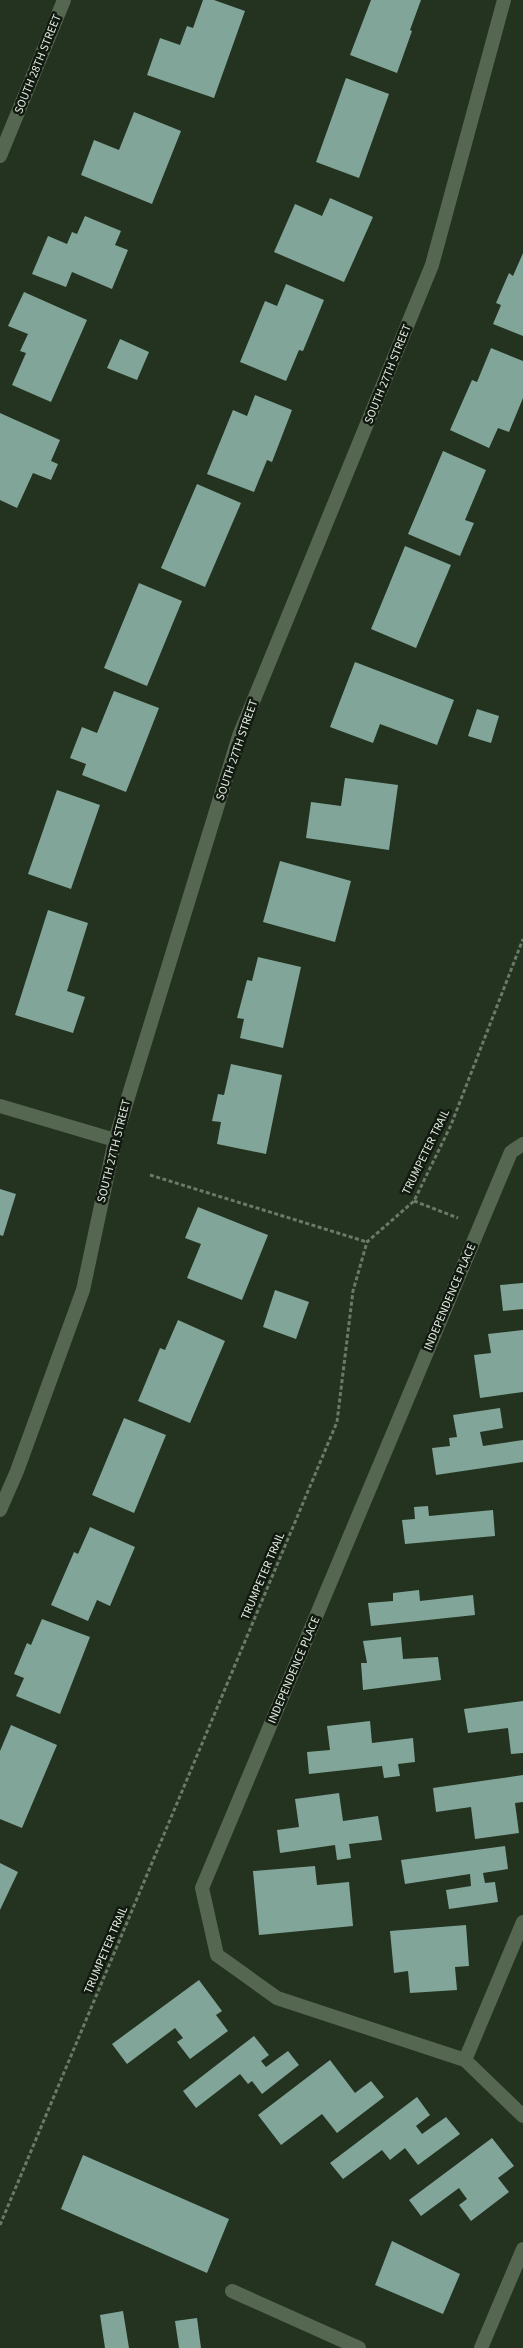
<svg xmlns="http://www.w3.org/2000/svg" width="523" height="2348" viewBox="0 0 523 2348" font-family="'Source Sans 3',sans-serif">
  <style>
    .building { fill: #82a59a }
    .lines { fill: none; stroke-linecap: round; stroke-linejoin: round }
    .path { stroke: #6b7967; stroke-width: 3; stroke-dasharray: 4 2.5; stroke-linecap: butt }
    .service { stroke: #566751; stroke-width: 14 }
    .minor { stroke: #566751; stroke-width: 14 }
    .tertiary { stroke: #566751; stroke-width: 14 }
    .labels { text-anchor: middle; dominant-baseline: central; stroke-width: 5; stroke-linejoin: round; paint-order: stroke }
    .street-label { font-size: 12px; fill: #e2ecdf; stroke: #121910 }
  </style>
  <rect width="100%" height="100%" fill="#23331f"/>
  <!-- building -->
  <path class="building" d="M203 0H214L245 11 214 98 147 75 160 38 180 45 187 26 193 28Z
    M371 0H421L410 30 412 31 397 73 350 55Z
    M346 78 389 94 359 178 316 162Z
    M134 112 181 131 152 204 81 175 94 140 119 150Z
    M330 198 373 217 344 282 274 252 295 204 322 216Z
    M85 216 121 231 115 245 128 250 112 289 72 272 66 287 32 274 48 236 67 244 72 232 77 234Z
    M523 253V336L493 324 501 305 496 303 509 273 513 276Z
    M286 284 324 300 303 351 299 350 286 381 240 362 265 301 277 306Z
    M24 292 87 320 51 402 12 385 26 353 20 351 28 334 8 326Z
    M120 339 149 352 137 380 107 368Z
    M491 348 523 361V398L509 432 498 428 489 448 450 430 472 380 477 382Z
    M255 395 292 410 272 462 267 460 254 492 207 474 233 410 247 416Z
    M0 413 60 440 51 461 58 464 51 480 33 473 17 508 0 500Z
    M443 451 486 470 465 520 474 523 460 556 408 534Z
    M197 484 241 503 205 587 161 568Z
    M405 546 451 565 416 648 371 629Z
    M139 583 182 601 147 686 104 668Z
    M355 662 454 700 437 745 380 724 373 743 330 727Z
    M114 691 159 708 126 792 82 775 86 764 70 758 82 727 97 733Z
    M477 709 499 716 491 743 468 736Z
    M345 778 398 785 389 850 306 838 311 802 341 806Z
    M57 790 100 805 71 889 28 874Z
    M280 861 351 881 335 942 263 922Z
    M48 910 88 923 67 991 85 997 73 1033 15 1015Z
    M258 957 301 967 283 1048 240 1038 244 1019 237 1018 247 980 252 981Z
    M231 1064 282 1075 266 1154 217 1144 221 1122 212 1121 218 1094 224 1095Z
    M0 1189 16 1194 3 1236 0 1235Z
    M198 1207 268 1235 242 1300 187 1278 201 1244 185 1238Z
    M523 1283V1309L503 1311 500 1285Z
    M275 1290 309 1302 296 1339 263 1327Z
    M178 1320 225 1341 190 1423 138 1401 160 1348 165 1350Z
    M523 1330V1392L480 1398 474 1355 491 1353 488 1334Z
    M500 1408 503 1428 480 1432 483 1446 523 1440V1462L436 1475 432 1448 450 1446 449 1438 457 1437 453 1415Z
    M124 1418 166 1435 134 1513 92 1495Z
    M428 1506 429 1516 493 1510 495 1536 405 1544 402 1520 415 1519 414 1507Z
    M90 1527 135 1547 110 1606 97 1600 88 1621 51 1605 74 1552 78 1554Z
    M419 1590 420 1601 473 1595 475 1615 371 1626 368 1603 393 1601V1593Z
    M42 1619 90 1637 60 1714 16 1696 24 1678 14 1674 27 1643 31 1645Z
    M401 1637 403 1659 438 1657 441 1680 363 1690 361 1663H367L363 1641Z
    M523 1701V1753L511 1754 508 1728 468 1733 464 1709Z
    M370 1721 372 1743 413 1738 415 1762 398 1764 400 1776 384 1778 382 1766 309 1774 307 1752 330 1750 327 1726Z
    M11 1725 57 1745 22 1828 0 1819V1751Z
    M523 1775V1802L515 1803 519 1833 475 1839 471 1807 436 1812 433 1788Z
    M339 1793 343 1821 378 1816 382 1840 349 1844 351 1858 337 1860 335 1845 280 1853 277 1830 299 1827 295 1799Z
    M505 1846 508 1869 483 1873 485 1883 495 1882 498 1902 449 1909 446 1890 471 1886 470 1874 405 1884 401 1860Z
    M0 1863 18 1872 0 1910Z
    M315 1866 317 1885 349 1882 353 1926 259 1935 253 1871Z
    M466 1925 469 1966 455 1967 457 1990 410 1993 408 1971 394 1973 390 1931Z
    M199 1980 222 2011 216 2015 228 2031 190 2059 177 2042 183 2038 175 2028 127 2064 112 2044Z
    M254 2036 269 2055 261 2061 266 2067 288 2051 299 2065 262 2094 252 2081 248 2084 240 2074 196 2108 183 2091Z
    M330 2060 355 2093 371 2081 384 2097 337 2133 322 2114 281 2145 258 2115Z
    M417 2097 430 2115 416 2126 422 2134 446 2117 460 2134 418 2165 405 2148 390 2160 382 2150 343 2179 330 2163Z
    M492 2138 514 2166 498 2178 509 2192 471 2221 459 2205 467 2199 459 2188 421 2216 409 2200Z
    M83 2155 229 2219 207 2273 61 2209Z
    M392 2241 460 2274 443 2314 375 2285Z
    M123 2311 129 2348H105L100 2315Z
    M197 2318 201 2348H179L175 2321Z"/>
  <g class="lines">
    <!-- path -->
    <path class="path" d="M150 1175 367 1242
      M414 1201 458 1218
      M0 2225 337 1422 353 1291 367 1242 414 1201 451 1125 523 939"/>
    <!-- service -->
    <path class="service" d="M232 2291 359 2348"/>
    <!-- minor -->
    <path class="minor" d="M0 156 64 0
      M0 1106 115 1140
      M523 1144 511 1152 202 1888 217 1955 277 1998 465 2060 523 2116
      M465 2060 523 1922
      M481 2348 523 2249"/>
    <!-- tertiary -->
    <path class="tertiary" d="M0 1510 17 1471 83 1290 115 1140 239 736 432 265 504 0"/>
  </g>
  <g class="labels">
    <!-- street labels -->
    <g class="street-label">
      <text transform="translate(38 64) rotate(-68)">SOUTH 28TH STREET</text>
      <text transform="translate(388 374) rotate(-68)">SOUTH 27TH STREET</text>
      <text transform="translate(237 750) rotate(-71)">SOUTH 27TH STREET</text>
      <text transform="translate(114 1151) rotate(-76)">SOUTH 27TH STREET</text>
      <text transform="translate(426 1152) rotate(-64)">TRUMPETER TRAIL</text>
      <text transform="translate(450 1297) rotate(-67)">INDEPENDENCE PLACE</text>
      <text transform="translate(263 1576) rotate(-67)">TRUMPETER TRAIL</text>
      <text transform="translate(294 1670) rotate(-67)">INDEPENDENCE PLACE</text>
      <text transform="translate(106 1950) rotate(-67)">TRUMPETER TRAIL</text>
    </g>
  </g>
</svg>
